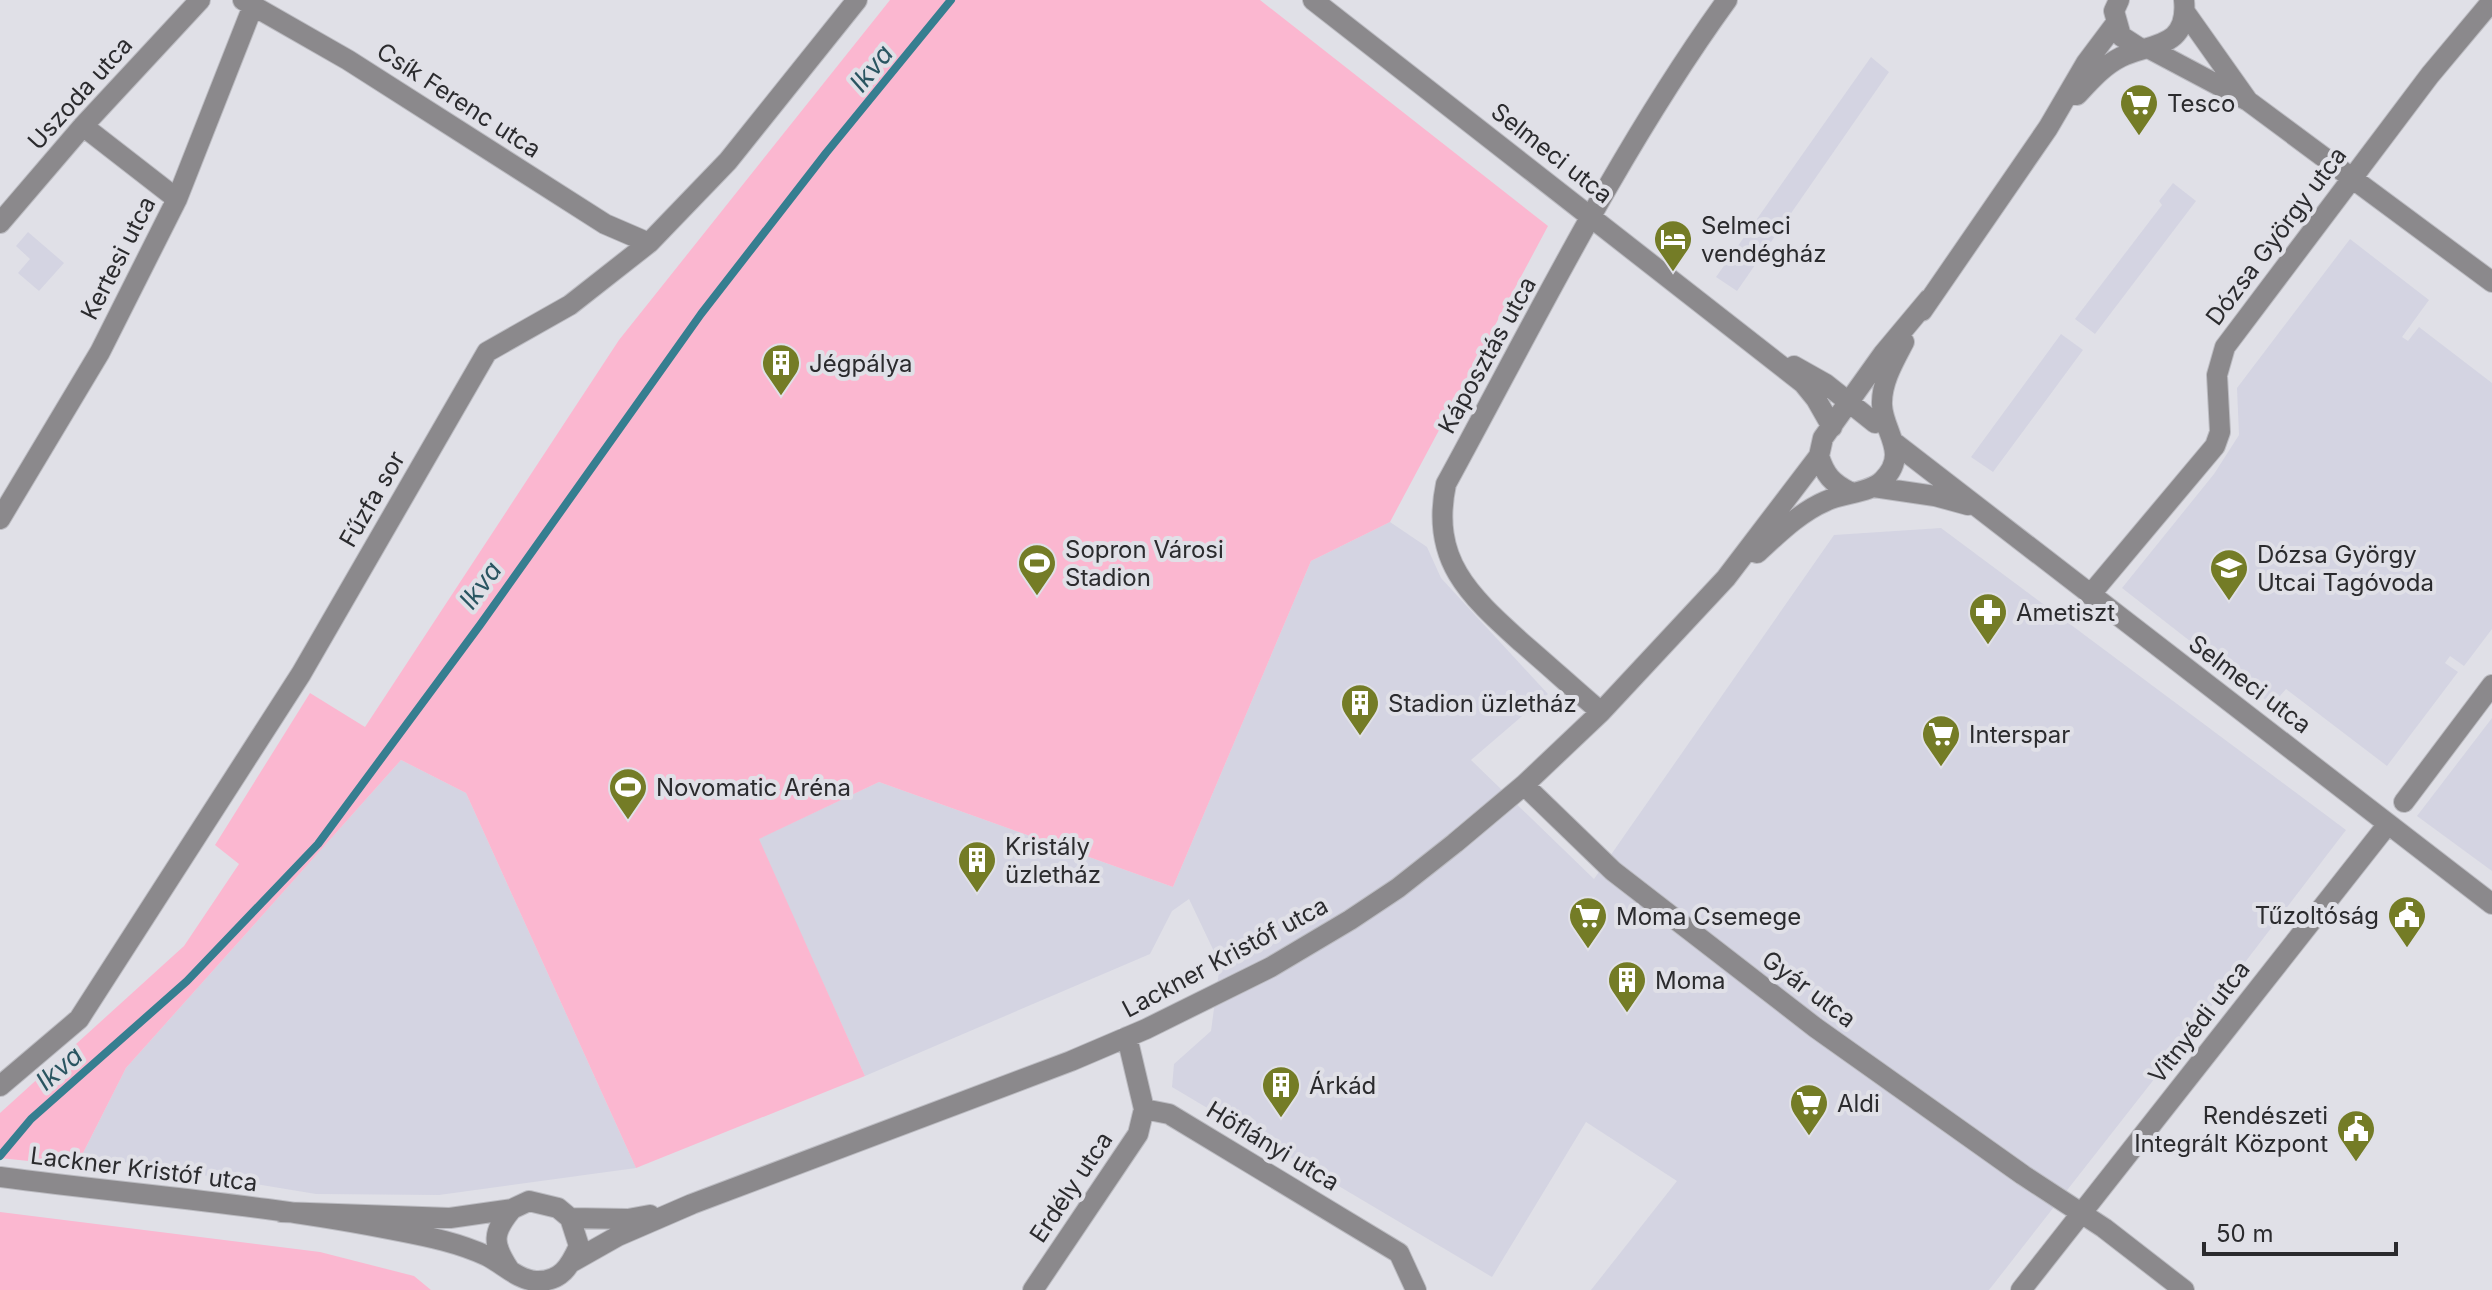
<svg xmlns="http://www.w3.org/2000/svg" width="2492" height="1290" viewBox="0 0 2492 1290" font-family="Inter,sans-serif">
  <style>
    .built { fill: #d4d4e2 }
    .green { fill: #fbb7d0 }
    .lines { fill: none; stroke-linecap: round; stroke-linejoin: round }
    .stream { stroke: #367e90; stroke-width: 8 }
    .minor-casing { stroke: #bcbcc2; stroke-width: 22 }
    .minor { stroke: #8b898c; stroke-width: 20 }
    .labels { text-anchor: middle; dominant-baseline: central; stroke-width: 8; stroke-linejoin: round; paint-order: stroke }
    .street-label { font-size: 24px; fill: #2b2b2e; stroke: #e0e0e7 }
    .poi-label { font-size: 24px; fill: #2b2b2e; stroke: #e0e0e7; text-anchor: start }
    .water-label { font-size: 26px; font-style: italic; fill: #2a5561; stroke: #e0e0e7 }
  </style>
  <rect width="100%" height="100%" fill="#e0e0e7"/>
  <!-- built -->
  <path class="built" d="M1871 57 1889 72 1737 291 1716 277Z
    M2173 183 2196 201 2095 334 2075 319 2162 205 2159 201Z
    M28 232 64 263 39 291 18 273 30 259 16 246Z
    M2350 239 2429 300 2402 337 2408 341 2419 327 2492 383V629L2464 666 2450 656 2445 663 2458 672 2387 766 2286 689 2272 705 2122 588 2214 474 2239 435 2237 388Z
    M2061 334 2083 350 1993 472 1971 457Z
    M1390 522 1427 547 1441 578 1548 694 1471 760 1594 879 1834 535 1941 528 2346 830 2220 995 1989 1290H1591L1677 1181 1586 1122 1492 1277 1172 1087 1174 1064 1211 1031 1220 964 1189 899 1172 911 1150 954 865 1076 758 839 879 782 1173 887 1311 561Z
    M2492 718V871L2417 816Z
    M401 760 466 793 636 1168 439 1195 316 1194 82 1155 126 1068Z"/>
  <!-- green -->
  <path class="green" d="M890 0H1260L1548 226 1390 522 1311 561 1173 887 879 782 759 839 865 1076 636 1168 466 793 401 760 126 1068 82 1155 57 1164 0 1158V1113L184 946 239 864 215 845 310 693 365 727 619 340Z
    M0 1212 320 1252 414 1276 431 1290H0Z"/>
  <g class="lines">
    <!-- stream -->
    <path class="stream" d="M0 1156 31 1119 187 981 318 844 480 625 701 314 826 153 951 0"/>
    <!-- minor casing -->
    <g class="minor-casing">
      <path id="minor" d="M243 0 348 60 605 224 649 243
        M1313 0 1803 383 1816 399 1832 427
        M2119 0 2114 11 2121 36 2141 49
        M2185 12 2248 101
        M2150 49 2248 101 2492 282
        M2077 95C2091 80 2103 66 2121 57 2150 43 2189 49 2184 0
        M83 126 177 199
        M0 223 83 126 200 0
        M1922 311 2048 128 2086 63 2116 23
        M1794 366 1826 384 1875 423
        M1896 444 2492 904
        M1819 456C1825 475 1832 483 1850 492
        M1874 487 1935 496 1968 505
        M0 519 100 352 177 199 253 6
        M1757 553C1778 534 1800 512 1826 501 1842 493 1871 493 1883 480 1910 453 1883 432 1882 405 1881 383 1894 361 1904 342
        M2090 595 2215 446 2220 432 2217 375 2225 347 2430 75 2492 1
        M1601 712C1574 689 1548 665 1521 642 1469 595 1430 560 1446 484 1534 323 1619 149 1727 0
        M1524 785 1613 871 1816 1028 2023 1175 2104 1228 2184 1290
        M2404 802 2492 685
        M1127 1037 1144 1109 1169 1114 1399 1253 1416 1290
        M0 1086 79 1019 301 674 487 352 570 305 649 243 728 161 857 0
        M0 1177C133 1195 268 1204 399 1231 430 1237 459 1243 487 1256 503 1264 518 1280 536 1281 561 1282 570 1266 579 1246L570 1218 558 1208 529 1201 512 1209 450 1218 281 1212
        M570 1218 628 1219 650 1215
        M572 1262 618 1236 692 1204 1071 1061 1146 1029 1271 967 1350 920 1398 888 1455 843 1524 785 1601 712 1726 578 1819 456 1823 438 1883 354 1929 299
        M509 1269C492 1243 492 1233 512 1209
        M1033 1290 1138 1134 1144 1109
        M2021 1290 2388 824"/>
    </g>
    <!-- minor -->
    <use href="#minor" class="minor"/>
  </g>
  <!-- icons -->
  <defs>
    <g id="supermarket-pin" transform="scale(2)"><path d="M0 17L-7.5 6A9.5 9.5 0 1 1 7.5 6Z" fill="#747c26" stroke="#e0e0e7"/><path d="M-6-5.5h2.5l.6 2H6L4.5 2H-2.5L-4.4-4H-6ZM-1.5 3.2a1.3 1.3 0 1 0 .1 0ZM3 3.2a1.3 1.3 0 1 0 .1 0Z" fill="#fff"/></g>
    <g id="hotel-pin" transform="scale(2)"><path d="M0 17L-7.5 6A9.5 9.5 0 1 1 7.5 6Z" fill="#747c26" stroke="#e0e0e7"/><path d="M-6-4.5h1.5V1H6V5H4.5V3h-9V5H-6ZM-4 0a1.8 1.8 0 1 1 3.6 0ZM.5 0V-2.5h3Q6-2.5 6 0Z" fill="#fff"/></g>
    <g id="building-pin" transform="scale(2)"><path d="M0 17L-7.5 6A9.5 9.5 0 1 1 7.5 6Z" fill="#747c26" stroke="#e0e0e7"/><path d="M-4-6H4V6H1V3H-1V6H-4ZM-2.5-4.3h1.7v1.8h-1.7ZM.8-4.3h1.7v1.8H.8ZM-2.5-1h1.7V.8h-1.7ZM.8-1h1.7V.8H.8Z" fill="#fff"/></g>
    <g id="stadium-pin" transform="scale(2)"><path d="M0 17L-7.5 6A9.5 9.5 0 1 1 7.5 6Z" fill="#747c26" stroke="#e0e0e7"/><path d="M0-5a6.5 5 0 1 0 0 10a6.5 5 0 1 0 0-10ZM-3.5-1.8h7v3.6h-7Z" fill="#fff"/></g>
    <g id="school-pin" transform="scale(2)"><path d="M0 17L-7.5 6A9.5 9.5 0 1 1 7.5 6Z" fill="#747c26" stroke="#e0e0e7"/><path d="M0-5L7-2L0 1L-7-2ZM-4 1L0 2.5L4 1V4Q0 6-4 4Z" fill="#fff"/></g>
    <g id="pharmacy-pin" transform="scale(2)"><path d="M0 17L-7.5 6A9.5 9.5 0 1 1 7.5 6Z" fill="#747c26" stroke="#e0e0e7"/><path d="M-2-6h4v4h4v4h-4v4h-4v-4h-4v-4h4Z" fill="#fff"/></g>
    <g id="civic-pin" transform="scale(2)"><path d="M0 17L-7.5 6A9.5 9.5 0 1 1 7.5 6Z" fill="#747c26" stroke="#e0e0e7"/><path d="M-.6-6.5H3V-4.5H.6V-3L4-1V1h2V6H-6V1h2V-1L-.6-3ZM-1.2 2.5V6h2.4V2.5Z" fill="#fff"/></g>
  </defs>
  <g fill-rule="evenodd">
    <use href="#supermarket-pin" x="2139" y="103"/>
    <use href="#hotel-pin" x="1673" y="239"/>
    <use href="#building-pin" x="781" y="363"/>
    <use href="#stadium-pin" x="1037" y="563"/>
    <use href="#school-pin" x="2229" y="568"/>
    <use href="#pharmacy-pin" x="1988" y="612"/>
    <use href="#building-pin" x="1360" y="703"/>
    <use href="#supermarket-pin" x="1941" y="734"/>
    <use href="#stadium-pin" x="628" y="787"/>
    <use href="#building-pin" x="977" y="860"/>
    <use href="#civic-pin" x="2407" y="915"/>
    <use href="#supermarket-pin" x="1588" y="916"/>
    <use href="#building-pin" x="1627" y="980"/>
    <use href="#building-pin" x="1281" y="1085"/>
    <use href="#supermarket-pin" x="1809" y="1103"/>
    <use href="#civic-pin" x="2356" y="1129"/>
  </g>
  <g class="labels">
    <!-- street labels -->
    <g class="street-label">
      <text transform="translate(80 93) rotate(-48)">Uszoda utca</text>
      <text transform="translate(459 100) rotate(33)">Csík Ferenc utca</text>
      <text transform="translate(1552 153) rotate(38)">Selmeci utca</text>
      <text transform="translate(2276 236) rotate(-53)">Dózsa György utca</text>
      <text transform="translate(118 258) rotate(-63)">Kertesi utca</text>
      <text transform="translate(1487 355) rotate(-61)">Káposztás utca</text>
      <text transform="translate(372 499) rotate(-60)">Fűzfa sor</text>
      <text transform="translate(2250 684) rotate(37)">Selmeci utca</text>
      <text transform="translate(1225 957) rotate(-28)">Lackner Kristóf utca</text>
      <text transform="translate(1809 989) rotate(37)">Gyár utca</text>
      <text transform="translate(2199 1022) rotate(-52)">Vitnyédi utca</text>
      <text transform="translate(1273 1146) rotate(31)">Höflányi utca</text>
      <text transform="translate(144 1169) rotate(7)">Lackner Kristóf utca</text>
      <text transform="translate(1071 1187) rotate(-56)">Erdély utca</text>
    </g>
    <!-- poi labels -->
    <g class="poi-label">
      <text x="2167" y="103">Tesco</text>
      <text x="1701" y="225">Selmeci<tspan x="1701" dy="28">vendégház</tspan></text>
      <text x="809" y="363">Jégpálya</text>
      <text x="1065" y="549">Sopron Városi<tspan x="1065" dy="28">Stadion</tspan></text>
      <text x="2257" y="554">Dózsa György<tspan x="2257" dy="28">Utcai Tagóvoda</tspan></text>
      <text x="2016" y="612">Ametiszt</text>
      <text x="1388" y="703">Stadion üzletház</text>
      <text x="1969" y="734">Interspar</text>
      <text x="656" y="787">Novomatic Aréna</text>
      <text x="1005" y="846">Kristály<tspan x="1005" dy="28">üzletház</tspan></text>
      <text x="2379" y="915" text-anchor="end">Tűzoltóság</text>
      <text x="1616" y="916">Moma Csemege</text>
      <text x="1655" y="980">Moma</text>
      <text x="1309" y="1085">Árkád</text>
      <text x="1837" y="1103">Aldi</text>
      <text x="2328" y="1115" text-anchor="end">Rendészeti<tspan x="2328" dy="28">Integrált Központ</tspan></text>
    </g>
    <!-- water labels -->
    <g class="water-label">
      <text transform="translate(871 68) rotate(-51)">Ikva</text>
      <text transform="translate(480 585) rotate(-54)">Ikva</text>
      <text transform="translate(59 1068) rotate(-41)">Ikva</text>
    </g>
  </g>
  <!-- scale -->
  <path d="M2204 1242v12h192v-12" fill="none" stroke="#2b2b2e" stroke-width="4"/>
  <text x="2216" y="1242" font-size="24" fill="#2b2b2e" stroke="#e0e0e7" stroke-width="6" paint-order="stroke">50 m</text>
</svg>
